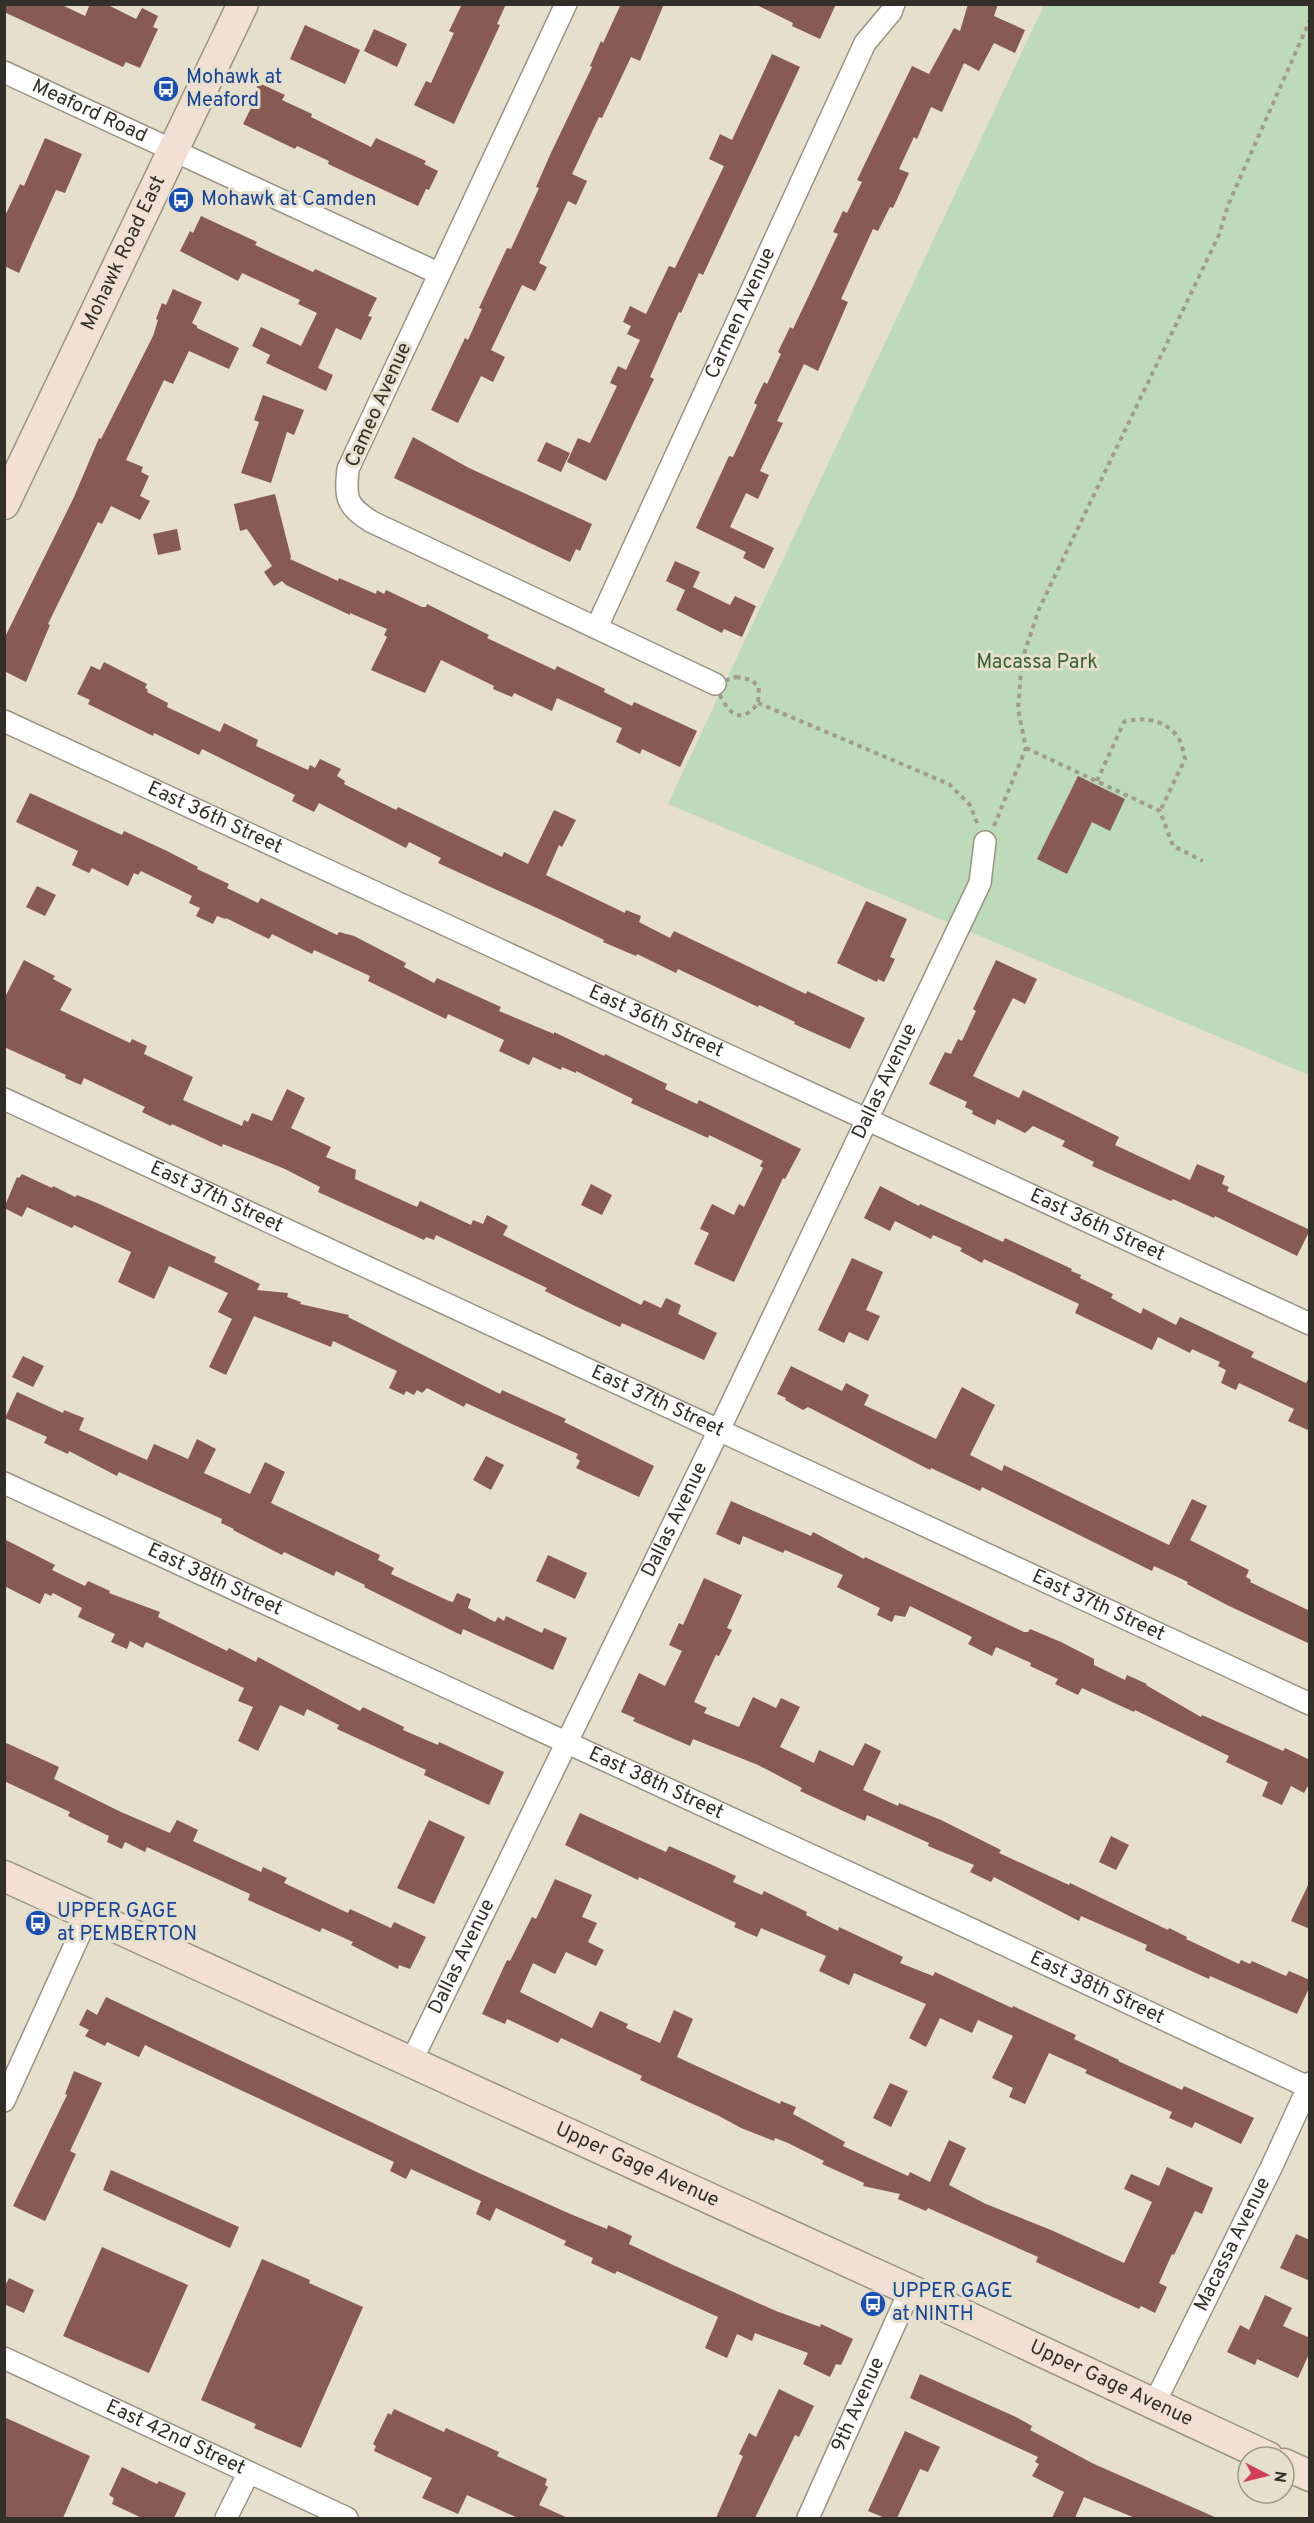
<svg xmlns="http://www.w3.org/2000/svg" width="1314" height="2523" viewBox="0 0 1314 2523" font-family="Overpass,sans-serif">
  <style>
    .green { fill: #bddab9 }
    .building { fill: #875a53 }
    .lines { fill: none; stroke-linecap: round; stroke-linejoin: round }
    .street-casing { stroke: #999382; stroke-width: 24 }
    .secondary-casing { stroke: #999382; stroke-width: 33 }
    .path { stroke: #a09b8d; stroke-width: 4; stroke-dasharray: 4.5 4.5; stroke-linecap: butt }
    .street { stroke: #fff; stroke-width: 21 }
    .secondary { stroke: #f2e0d4; stroke-width: 30 }
    .labels { text-anchor: middle; dominant-baseline: central; stroke-width: 6; stroke-linejoin: round; paint-order: stroke }
    .transit-label { font-size: 20px; fill: #164399; stroke: #e5dfcc; text-anchor: start }
    .street-label { font-size: 20px; fill: #322f28; stroke: #e5dfcc }
    .park-label { font-size: 20px; fill: #396432; stroke: #e5dfcc }
  </style>
  <rect width="100%" height="100%" fill="#e5dfcc"/>
  <!-- green -->
  <path class="green" d="M1044 5H1309V1075L668 804Z"/>
  <!-- building -->
  <path class="building" d="M4 4H60L85 16 90 4H106L136 19 142 8 158 16 153 27 158 29 140 68 126 62 123 67 4 12Z
    M462 4H506L497 24 500 25 454 124 414 105 426 81 431 83 454 33 449 31Z
    M621 4H664L640 61 631 57 602 118 599 117 572 174 587 181 576 205 568 201 539 263 547 267 535 291 522 285 491 350 505 357 493 382 481 376 458 423 431 410 465 338 468 340 482 309 479 308 507 248 511 249 539 188 536 187 550 155 592 67 590 66 601 41 603 43Z
    M755 4H836L820 39 792 26 793 23Z
    M968 4H998L994 16 1025 30 1015 53 994 43 979 71 964 63 942 112 931 107 917 139 914 137 899 169 909 173 893 208 890 207 878 231 873 229 841 299 848 302 818 371 804 364 777 421 783 423 760 471 769 475 758 499 746 493 730 527 774 548 764 569 743 558 746 552 696 528 729 456 733 457 757 405 754 403 764 382 767 384 781 354 778 352 790 327 793 329 838 234 833 232 843 211 847 213 862 182 857 180 912 66 929 74 954 28 960 31Z
    M305 25 360 50 345 84 290 59Z
    M374 29 407 44 397 67 364 51Z
    M772 54 800 67 703 275 699 273 681 313 679 312 650 377 654 379 606 481 567 462 578 438 590 443 617 386 610 383 618 366 626 370 640 340 627 334 631 326 623 322 630 306 646 314 669 266 675 268 724 166 709 159 720 134 732 140Z
    M259 83 285 95 282 100 312 114 311 117 371 147 376 138 426 161 424 164 438 171 429 190 426 189 418 206 328 164 329 161 297 146 295 149 243 124 252 106 249 104Z
    M45 138 82 154 65 193 56 190 19 273 4 266V218L20 184 24 186Z
    M201 216 257 242 255 245 313 272 315 269 377 298 368 316 372 317 361 340 336 328 318 368 333 375 326 391 266 363 270 355 252 346 261 327 301 346 317 313 298 304 300 300 242 273 238 281 180 251 190 231 193 233Z
    M173 289 202 302 192 323 197 326V328L239 348 229 369 189 351 173 384 164 380 126 460 143 467 141 472 149 476 140 496 150 501 140 520 111 506 102 524 98 522 48 624 50 625 26 682 4 671V639L74 497 99 438 101 439 153 336 158 320 156 319 162 303 166 305Z
    M263 395 304 410 294 435 287 432 271 483 241 473 259 422 254 420Z
    M413 437 469 468 592 524 580 551 576 549 570 562 394 478Z
    M546 442 570 453 561 472 537 461Z
    M275 494 291 557 290 559 338 581 339 578 376 594 377 590 384 594 386 590 422 607H426L427 604 489 635 487 638 555 670 557 666 580 677 605 689 604 692 632 706 634 702 697 731 680 767 642 749 640 754 616 742 622 728 557 698 552 711 514 693 512 697 493 689 494 686 441 660 425 693 371 670 387 637 384 635 387 629 350 613V615L286 585 282 581 274 586 264 572 272 566 247 529 240 531 234 504Z
    M177 529 181 550 158 555 153 534Z
    M675 561 700 572 693 587 730 605 735 596 756 606 742 637 724 629 722 633 676 610 685 590 666 581Z
    M104 662 147 684 145 688 148 690 147 692 168 703 167 707 220 732 224 723 258 740 256 746 308 770 310 765 315 768 320 759 341 769 337 776 345 781 344 784 396 810 398 807 502 857 504 852 528 864 554 810 576 820 562 847 559 845 546 875 625 913 626 910 641 916 639 922 670 938 674 931 806 994 807 991 865 1018 850 1049 794 1024 795 1022 759 1005 758 1007 678 969 676 973 637 954 636 956 603 942 604 940 558 918 438 863 441 858 409 842 406 848 319 803 314 812 292 801 295 795 202 749 199 755 154 733 153 736 88 704 90 700 77 694 91 666 100 670Z
    M1078 776 1125 799 1110 831 1092 822 1067 874 1037 859Z
    M30 793 122 835 124 831 167 851 198 867 197 869 229 884 227 888 258 903 261 898 337 935 339 932 354 936 406 963 404 967 434 983 437 978 501 1007 499 1011 554 1034V1032L604 1056 605 1054 667 1084 665 1089 697 1104 699 1100 801 1149 785 1179 783 1178 734 1282 694 1264 709 1233 700 1229 712 1204 734 1215 739 1204 744 1207 763 1168 760 1166 763 1161 709 1135 708 1138 631 1103 633 1099 576 1071V1073L562 1067 561 1070 533 1057 529 1065 499 1051 504 1040 448 1014 446 1019 368 981 370 976 314 950 312 954 272 934 269 939 226 918 225 919 217 916 213 924 196 916 200 908 189 903 192 896 141 871 138 875 134 873 128 886 92 868 89 873 72 865 78 851 16 822Z
    M37 886 56 895 45 916 26 907Z
    M866 901 907 919 890 957 895 959 884 982 878 979 877 982 837 963Z
    M24 960 55 976 53 979 72 989 60 1010 130 1043 132 1039 147 1046 144 1054 193 1077 183 1100 242 1126 244 1120 248 1122 252 1113 272 1121 287 1089 305 1098 291 1128 331 1147 326 1157 356 1170 355 1179 417 1207 420 1201 471 1225 473 1220 483 1224 487 1215 508 1226 503 1235 641 1305 644 1300 661 1308 666 1298 681 1305 678 1314 717 1333 704 1360 622 1323 620 1327 575 1306 545 1291 547 1288 436 1235 434 1240 426 1237 424 1240 318 1192 320 1187 285 1169 223 1144 222 1147 172 1124 171 1126 142 1112 145 1107 84 1078 81 1085 65 1078 66 1075 4 1047V999Z
    M996 960 1037 979 1025 1004 1013 998 973 1076 1019 1098 1023 1090 1066 1111 1119 1137 1115 1145 1190 1180 1197 1164 1225 1176 1222 1184 1229 1187 1227 1191 1310 1230 1297 1256 1215 1216 1214 1218 1173 1199 1171 1201 1092 1166 1094 1162 1062 1146 1065 1141 1033 1126 1025 1133 997 1119 995 1125 972 1114 973 1111 965 1107 967 1102 929 1084 945 1052 951 1054 958 1039 962 1041 976 1011 973 1009Z
    M22 1174 52 1188 53 1186 75 1197 77 1195 97 1203 216 1257 214 1262 260 1284 257 1290 288 1293 287 1297 301 1302 300 1304 349 1315 348 1317 500 1394 502 1390 566 1419 564 1422 654 1466 639 1497 576 1468 580 1461 576 1458 578 1454 466 1403 464 1407 427 1388 422 1393 417 1390 414 1395 406 1391 404 1395 389 1388 397 1371 333 1341 331 1347 254 1316 226 1375 209 1367 232 1319 218 1312 228 1293 169 1266 154 1299 118 1282 131 1252 74 1225 72 1228 27 1207 22 1217 4 1208 17 1177 19 1178Z
    M591 1184 612 1195 602 1215 581 1205Z
    M880 1186 919 1206 920 1204 1003 1242 1005 1238 1072 1269 1071 1271 1081 1275 1080 1278 1113 1294 1111 1298 1141 1314 1143 1308 1176 1325 1180 1317 1254 1352 1251 1357 1306 1383 1310 1376V1431L1288 1421 1294 1409 1239 1383 1236 1390 1221 1383 1226 1370 1218 1366 1220 1362 1192 1349 1190 1353 1158 1337 1152 1350 1075 1313 1079 1304 984 1259 982 1263 960 1251 962 1248 933 1235 931 1239 895 1221 890 1231 864 1218Z
    M852 1258 883 1272 866 1310 880 1316 868 1341 849 1332 844 1343 818 1330Z
    M23 1356 44 1366 33 1387 12 1377Z
    M791 1366 842 1391 846 1383 869 1395 864 1405 936 1439 962 1387 995 1405 970 1455 1002 1471 1004 1465 1169 1545 1192 1499 1207 1506 1190 1540 1249 1570 1246 1577 1251 1580 1250 1582 1310 1611V1644L1227 1605 1187 1584 1188 1582 1154 1566 1152 1571 982 1487 980 1491 931 1468 930 1470 808 1407 803 1410 785 1400 786 1398 777 1394Z
    M17 1392 63 1413 64 1410 84 1418 79 1430 147 1460 154 1444 188 1459 197 1439 216 1449 204 1473 250 1494 265 1462 285 1472 271 1503 380 1555 378 1560 394 1568 391 1574 449 1601 453 1602 457 1593 471 1599 468 1608 495 1622 498 1617 504 1621 506 1616 542 1633 544 1628 567 1638 553 1670 463 1629 461 1635 364 1587 365 1585 336 1571 334 1576 284 1552 282 1555 233 1530 234 1529 221 1523 222 1519 119 1472 117 1476 69 1451 68 1454 44 1443 47 1437 5 1418Z
    M486 1456 504 1465 491 1490 473 1480Z
    M731 1501 811 1536 813 1532 864 1559 865 1557 1024 1632H1028L1030 1629 1061 1642 1094 1659V1665L1125 1680 1127 1675 1147 1684 1146 1685 1201 1717 1202 1715 1283 1751 1285 1748 1310 1760V1782L1304 1793 1291 1786 1282 1805 1262 1796 1268 1782 1226 1762 1229 1756 1135 1710 1134 1712 1082 1688 1078 1695 1055 1684 1058 1679 1030 1666 1031 1663 996 1647 992 1656 968 1644 972 1637 910 1606 905 1617 895 1615 892 1622 877 1615 880 1608 837 1587 843 1575 785 1550 783 1553 743 1536 740 1545 716 1534Z
    M4 1539 55 1565 52 1570 85 1586 88 1581 110 1591 109 1593 160 1612 158 1617 227 1651 229 1648 256 1662 258 1657 360 1711 363 1707 404 1727 403 1730 438 1745 439 1742 504 1772 489 1805 424 1775 426 1770 337 1729 339 1725 307 1709 304 1716 280 1705 258 1751 238 1741 253 1707 238 1701 244 1688 146 1642 143 1648 130 1641 127 1649 111 1642 115 1634 78 1617 82 1608 53 1593 51 1596 45 1593 40 1604 4 1586Z
    M548 1555 587 1573 575 1599 536 1581Z
    M704 1578 742 1595 727 1628 732 1630 719 1656 716 1655 694 1702 707 1708 704 1713 739 1727 753 1697 776 1708 781 1698 800 1707 780 1747 814 1763 819 1750 853 1766 865 1743 881 1751 863 1790 898 1806 899 1803 941 1820 1001 1850 999 1853 1069 1885 1070 1883 1168 1930 1169 1928 1187 1937 1186 1939 1239 1964 1241 1960 1250 1964 1252 1961 1286 1976 1289 1971 1310 1980V1986L1297 2014 1210 1976 1209 1979 1145 1950 1147 1945 1081 1916 1079 1921 994 1877 991 1882 970 1872 974 1865 928 1846 929 1843 867 1815 865 1821 843 1811 800 1791 802 1788 758 1765 693 1739 690 1746 633 1721 635 1718 621 1712 639 1673 665 1686 682 1651 669 1645 679 1623 683 1625Z
    M4 1742 59 1767 54 1779 121 1812 170 1833 177 1820 198 1830 193 1841 261 1872 263 1867 287 1878 284 1883 348 1913 350 1909 391 1928 394 1922 426 1937 410 1969 399 1965 398 1969 351 1945 353 1942 322 1928 320 1932 248 1900 250 1894 147 1847 145 1852 125 1842 122 1849 107 1842 109 1836 68 1816 70 1812 4 1781Z
    M580 1813 666 1852 669 1846 710 1864 736 1876 733 1882 762 1895 764 1891 807 1912 806 1915 838 1931 839 1927 903 1957 900 1963 933 1976 935 1972 1012 2008 1013 2006 1076 2035 1074 2039 1119 2060 1118 2061 1182 2090 1184 2086 1254 2118 1241 2144 1195 2122 1192 2128 1169 2118 1172 2112 1085 2073 1087 2070 1049 2053 1025 2104 1009 2097 1013 2088 992 2078 1013 2036 978 2020 972 2033 940 2018 926 2047 909 2038 926 2004 854 1973 849 1985 819 1971 826 1956 761 1928 757 1937 734 1927 736 1923 639 1877 638 1880 565 1845Z
    M429 1820 465 1837 434 1904 397 1888Z
    M1111 1836 1129 1845 1116 1870 1099 1862Z
    M555 1879 592 1895 582 1917 597 1923 588 1942 604 1950 596 1966 566 1952 555 1974 533 1963 520 1992 592 2028 600 2011 628 2024 626 2028 660 2043 674 2010 693 2019 677 2057 780 2104 781 2101 796 2107 793 2114 845 2142 843 2146 908 2176 910 2172 930 2182 949 2140 966 2148 949 2185 986 2204 1051 2230 1124 2263 1152 2202 1124 2189 1131 2174 1159 2186 1167 2167 1213 2188 1202 2214 1195 2211 1174 2255 1172 2254 1159 2283 1167 2287 1155 2313 1141 2306 1139 2309 1036 2262 1038 2257 928 2208 926 2211 898 2199 900 2194 863 2186 864 2183 822 2164 824 2161 788 2143 775 2138 774 2141 741 2128 719 2116 640 2080 642 2076 561 2038 558 2043 507 2019 505 2024 482 2014 507 1960 510 1961 532 1917 536 1919Z
    M1310 1881V1929L1291 1921Z
    M106 1997 481 2174 568 2213 607 2229 608 2225 632 2236 629 2244 673 2265 776 2311 820 2327 821 2324 853 2339 841 2365 836 2364 830 2377 803 2364 808 2353 755 2333 752 2341 737 2334 727 2358 705 2348 718 2317 617 2271 615 2274 591 2263 593 2258 564 2245 566 2241 496 2208 490 2221 476 2214 481 2201 411 2169 406 2179 390 2171 394 2162 153 2049 145 2045 139 2057 107 2042 105 2046 85 2036 89 2030 79 2025 87 2009 97 2015Z
    M74 2071 102 2083 70 2151 76 2154 45 2221 13 2206 67 2095 65 2094Z
    M890 2083 908 2091 891 2127 873 2118Z
    M111 2170 239 2227 230 2248 103 2190Z
    M1296 2234 1310 2240V2281L1280 2268Z
    M102 2247 188 2285 149 2373 63 2336Z
    M262 2259 310 2280 309 2283 363 2307 301 2448 254 2428 256 2424 201 2400Z
    M9 2278 34 2290 24 2313 4 2304V2288Z
    M1265 2295 1292 2308 1283 2326 1310 2338V2352L1298 2378 1257 2359 1255 2365 1227 2352 1240 2325 1249 2330Z
    M920 2374 1016 2417 1032 2426 1030 2430 1094 2464 1217 2518H1135L1084 2497 1075 2518H1052L1064 2492 1032 2476 1039 2464 1035 2462 1038 2457 910 2398Z
    M779 2389 814 2406 799 2437 795 2435 755 2518H716L743 2456 739 2454 749 2433 756 2437Z
    M394 2409 444 2432 446 2428 499 2452 497 2456 547 2479 545 2485 548 2487 539 2505 568 2518H518L467 2495 458 2514 422 2498 432 2478 374 2451 376 2446 373 2444 388 2413 391 2415Z
    M4 2417 90 2456 63 2518H4Z
    M905 2431 940 2447 928 2472 920 2469 897 2518H885L868 2511Z
    M122 2467 157 2484 159 2481 186 2493 174 2518H142L112 2504 114 2498 109 2495Z"/>
  <g class="lines">
    <!-- street casing -->
    <g class="street-casing">
      <g id="street">
        <path d="M566 4 348 469C345 498 346 506 372 522L715 684"/>
        <path id="s1" d="M4 72 438 273"/>
        <path id="s2" d="M597 627 865 43 891 12 894 4"/>
        <path id="s3" d="M4 721 1310 1324"/>
        <path id="s4" d="M4 1099 1310 1704"/>
        <path id="s5" d="M4 1483 958 1923 1308 2087"/>
        <path id="s6" d="M411 2062 719 1430 980 883 985 842"/>
        <path d="M4 2101 89 1914"/>
        <path id="s7" d="M4 2358 347 2518"/>
        <path id="s8" d="M1154 2404 1271 2168 1310 2083"/>
        <path d="M226 2518 248 2474"/>
        <path id="s9" d="M808 2518 910 2290"/>
      </g>
    </g>
    <!-- secondary casing -->
    <g class="secondary-casing">
      <g id="secondary">
        <path id="s10" d="M4 504 243 4"/>
        <path id="s11" d="M4 1876 910 2290 1268 2457"/>
        <path d="M1284 2464 1310 2476"/>
      </g>
    </g>
    <!-- path -->
    <path class="path" d="M736 677 752 680 759 688 758 703C736 732 723 703 715 684Z
      M758 703 949 784 970 805 978 825
      M1026 748 1160 811 1173 846 1203 861
      M1097 781 1124 722C1143 716 1165 720 1177 736 1182 742 1183 752 1185 759L1160 811
      M994 826 1026 748 1018 709 1022 660 1039 609 1219 235 1228 205 1310 20"/>
    <!-- street -->
    <use href="#street" class="street"/>
    <!-- secondary -->
    <use href="#secondary" class="secondary"/>
  </g>
  <!-- icons -->
  <defs>
    <g id="bus-disc" transform="scale(1.35)"><circle r="9.5" fill="#1a4fb4" stroke="#e5dfcc"/><path d="M-5-6H5V4H4V6H2V4H-2V6H-4V4H-5ZM-3.5-4V0h7V-4ZM-3.5 1.2v1.5H-2V1.2ZM2 1.2v1.5H3.5V1.2Z" fill="#fff"/></g>
  </defs>
  <g fill-rule="evenodd">
    <use href="#bus-disc" x="166" y="89"/>
    <use href="#bus-disc" x="181" y="200"/>
    <use href="#bus-disc" x="38" y="1923"/>
    <use href="#bus-disc" x="873" y="2304"/>
  </g>
  <g class="labels">
    <!-- transit labels -->
    <g class="transit-label">
      <text x="186" y="78">Mohawk at<tspan x="186" dy="23">Meaford</tspan></text>
      <text x="201" y="200">Mohawk at Camden</text>
      <text x="57" y="1912">UPPER GAGE<tspan x="57" dy="23">at PEMBERTON</tspan></text>
      <text x="892" y="2292">UPPER GAGE<tspan x="892" dy="23">at NINTH</tspan></text>
    </g>
    <!-- street labels -->
    <g class="street-label">
      <text stroke="none"><textPath href="#s1" startOffset="94">Meaford Road</textPath></text>
      <text stroke="none"><textPath href="#s10" startOffset="278">Mohawk Road East</textPath></text>
      <text stroke="none"><textPath href="#s2" startOffset="345">Carmen Avenue</textPath></text>
      <text transform="translate(379 405) rotate(-66)">Cameo Avenue</text>
      <text stroke="none"><textPath href="#s3" startOffset="232">East 36th Street</textPath></text>
      <text stroke="none"><textPath href="#s3" startOffset="718">East 36th Street</textPath></text>
      <text stroke="none"><textPath href="#s6" startOffset="1089">Dallas Avenue</textPath></text>
      <text stroke="none"><textPath href="#s4" startOffset="234">East 37th Street</textPath></text>
      <text stroke="none"><textPath href="#s3" startOffset="1204">East 36th Street</textPath></text>
      <text stroke="none"><textPath href="#s4" startOffset="720">East 37th Street</textPath></text>
      <text stroke="none"><textPath href="#s6" startOffset="603">Dallas Avenue</textPath></text>
      <text stroke="none"><textPath href="#s5" startOffset="232">East 38th Street</textPath></text>
      <text stroke="none"><textPath href="#s4" startOffset="1206">East 37th Street</textPath></text>
      <text stroke="none"><textPath href="#s5" startOffset="718">East 38th Street</textPath></text>
      <text stroke="none"><textPath href="#s6" startOffset="117">Dallas Avenue</textPath></text>
      <text stroke="none"><textPath href="#s5" startOffset="1204">East 38th Street</textPath></text>
      <text stroke="none"><textPath href="#s11" startOffset="696">Upper Gage Avenue</textPath></text>
      <text stroke="none"><textPath href="#s8" startOffset="178">Macassa Avenue</textPath></text>
      <text stroke="none"><textPath href="#s11" startOffset="1218">Upper Gage Avenue</textPath></text>
      <text stroke="none"><textPath href="#s9" startOffset="124">9th Avenue</textPath></text>
      <text stroke="none"><textPath href="#s7" startOffset="189">East 42nd Street</textPath></text>
    </g>
    <!-- park labels -->
    <g class="park-label">
      <text x="1037" y="663">Macassa Park</text>
    </g>
  </g>
  <!-- border -->
  <rect width="1314" height="2523" fill="none" stroke="#322f28" stroke-width="12"/>
  <!-- north arrow -->
  <g transform="translate(1266 2475) rotate(97)"><circle r="28" fill="#e5dfcc" stroke="#9d998a" stroke-width="1.5"/>
  <path d="M0-4.5L10 22L0 15L-10 22Z" fill="#d03f56"/>
  <text y="-9" font-size="16" font-weight="bold" text-anchor="middle" fill="#322f28">N</text>
  </g>
</svg>
